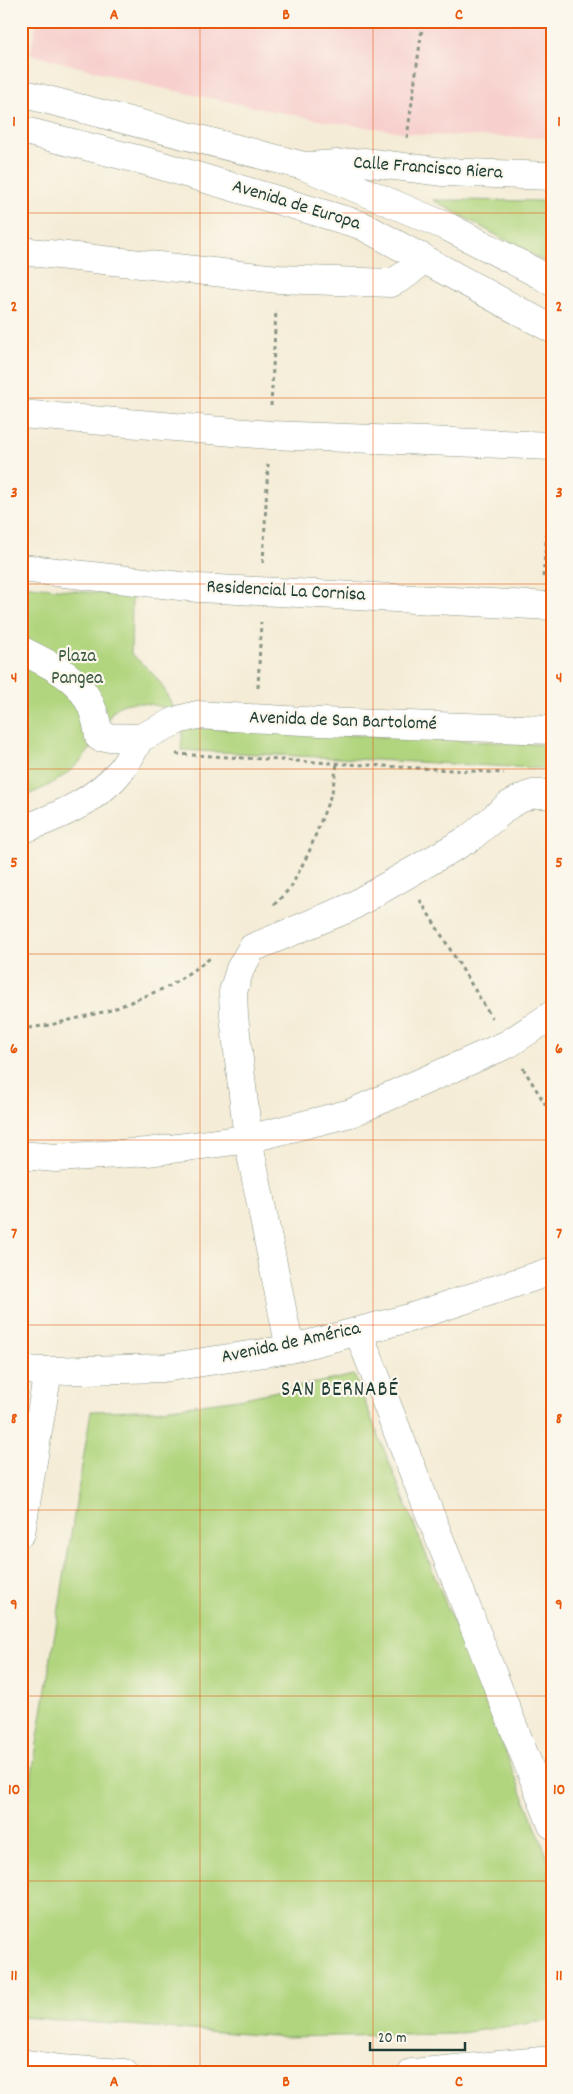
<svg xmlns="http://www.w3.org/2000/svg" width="573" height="2094" viewBox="0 0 573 2094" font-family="Dekko,sans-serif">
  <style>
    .built { fill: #f7d0ce }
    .green { fill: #b1d57e; stroke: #688959 }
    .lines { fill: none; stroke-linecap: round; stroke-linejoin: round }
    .minor-casing { stroke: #8a9485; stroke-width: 29 }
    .path { stroke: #8a9485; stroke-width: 3; stroke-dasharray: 4 4; stroke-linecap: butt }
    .minor { stroke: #fff; stroke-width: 28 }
    .grid { fill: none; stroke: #e8590c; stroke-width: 1; stroke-opacity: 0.55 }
    .labels { text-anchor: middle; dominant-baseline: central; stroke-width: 4.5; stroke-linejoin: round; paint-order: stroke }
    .street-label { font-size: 19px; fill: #1f3d34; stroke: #fbf7ec }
    .park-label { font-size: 19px; fill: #3c5b43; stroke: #fbf7ec }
    .quarter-label { font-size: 21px; letter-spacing: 1px; fill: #1f3d34; stroke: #fbf7ec }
    .neatline { fill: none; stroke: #e8590c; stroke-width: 2 }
    .grid-label { font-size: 16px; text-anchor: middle; font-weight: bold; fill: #e8590c }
  </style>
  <rect width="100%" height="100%" fill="#fbf7ec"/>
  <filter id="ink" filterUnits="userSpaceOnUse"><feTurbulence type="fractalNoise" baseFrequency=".02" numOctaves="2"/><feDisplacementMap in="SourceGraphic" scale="10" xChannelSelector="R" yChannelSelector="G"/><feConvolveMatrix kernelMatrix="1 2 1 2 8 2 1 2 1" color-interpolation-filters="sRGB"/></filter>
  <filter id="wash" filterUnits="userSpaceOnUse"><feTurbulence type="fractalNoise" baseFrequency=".0096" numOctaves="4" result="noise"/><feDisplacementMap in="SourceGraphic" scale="20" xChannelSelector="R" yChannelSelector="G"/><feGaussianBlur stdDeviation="1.12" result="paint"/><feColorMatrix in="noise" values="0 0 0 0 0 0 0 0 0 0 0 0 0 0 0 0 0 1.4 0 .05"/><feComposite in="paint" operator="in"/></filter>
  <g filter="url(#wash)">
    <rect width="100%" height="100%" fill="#f4ecd6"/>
    <!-- built -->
    <path class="built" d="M37 21H552V138L424 135 323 121 156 87 30 54Z"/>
    <!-- green -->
    <path class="green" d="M433 200 552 201V266Z
      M21 585 132 597 131 654C155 674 162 681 174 710 152 705 117 692 108 721 100 733 93 746 84 757 68 776 44 790 21 797Z
      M183 727 552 745V769L181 750Z
      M354 1375 552 1868V2020L454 2034 285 2037 21 2017V1842L91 1411 156 1410 239 1399Z"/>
  </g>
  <g filter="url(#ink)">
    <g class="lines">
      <!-- minor casing -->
      <g class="minor-casing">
        <path id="minor" d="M21 93 304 166 450 228 539 274 552 282
          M21 130 149 162 361 225 552 329
          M309 166 364 162 443 172 552 176
          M21 251 278 279 391 283C405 276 414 270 422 257
          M21 414 270 435 552 446
          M21 568 198 588 552 606
          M21 650C65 672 93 684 99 737L140 738 178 720 197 715 321 722 552 730
          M21 830C59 816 96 801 122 769 129 760 134 748 140 738
          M21 1155 56 1158 147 1152 248 1139 351 1113 508 1044 552 1015
          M358 1331 552 1825
          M290 1349 248 1139 234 1016 233 992 240 969 252 948 349 908 470 838 509 805 522 798 533 794H552
          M21 1370 48 1371 163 1368 290 1349 409 1318 552 1271
          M21 1533 48 1371
          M21 2063 61 2069 124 2073
          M412 2073 552 2060"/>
      </g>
      <!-- path -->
      <path class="path" d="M407 138 423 21
        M271 406 276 310
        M263 563 268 464
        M543 577 552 476
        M258 688 261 622
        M176 754 504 773
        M420 900 492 1018
        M274 905 291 887 309 852 332 792 337 764
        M21 1029 50 1025 111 1010 170 986 212 957
        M523 1068 552 1115"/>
      <!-- minor -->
      <use href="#minor" class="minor"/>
    </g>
  </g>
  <!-- grid -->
  <path class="grid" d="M200 21V2073M373 21V2073M21 213H552M21 398H552M21 584H552M21 769H552M21 954H552M21 1140H552M21 1325H552M21 1510H552M21 1696H552M21 1881H552"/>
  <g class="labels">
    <!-- street labels -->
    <g class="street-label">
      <text transform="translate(428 169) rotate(4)">Calle Francisco Riera</text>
      <text transform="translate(296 206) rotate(17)">Avenida de Europa</text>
      <text transform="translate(286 592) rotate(3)">Residencial La Cornisa</text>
      <text transform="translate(343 722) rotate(2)">Avenida de San Bartolomé</text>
      <text transform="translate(291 1344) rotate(-12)">Avenida de América</text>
    </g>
    <!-- park labels -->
    <g class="park-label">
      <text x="77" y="657">Plaza<tspan x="77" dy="22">Pangea</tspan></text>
    </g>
    <!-- quarter labels -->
    <g class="quarter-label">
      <text x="340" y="1391">SAN BERNABÉ</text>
    </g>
  </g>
  <!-- margin -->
  <rect width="573" height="2094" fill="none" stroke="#fbf7ec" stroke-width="55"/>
  <!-- scale -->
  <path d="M370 2042v8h95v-8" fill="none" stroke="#1f3d34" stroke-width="2.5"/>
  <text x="378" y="2042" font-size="15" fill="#1f3d34" stroke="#fbf7ec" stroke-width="4" paint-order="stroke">20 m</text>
  <rect x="28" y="28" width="518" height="2038" class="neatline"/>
  <g class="grid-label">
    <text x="114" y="19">A</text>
    <text x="286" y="19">B</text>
    <text x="459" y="19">C</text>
    <text x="14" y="126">1</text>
    <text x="559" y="126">1</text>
    <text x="14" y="311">2</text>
    <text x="559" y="311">2</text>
    <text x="14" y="497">3</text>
    <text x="559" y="497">3</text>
    <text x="14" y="682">4</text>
    <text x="559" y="682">4</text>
    <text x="14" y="867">5</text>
    <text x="559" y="867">5</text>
    <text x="14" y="1053">6</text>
    <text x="559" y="1053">6</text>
    <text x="14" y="1238">7</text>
    <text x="559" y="1238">7</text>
    <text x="14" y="1423">8</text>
    <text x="559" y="1423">8</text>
    <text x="14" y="1609">9</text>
    <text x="559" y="1609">9</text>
    <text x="14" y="1794">10</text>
    <text x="559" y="1794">10</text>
    <text x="14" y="1980">11</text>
    <text x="559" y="1980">11</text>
    <text x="114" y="2086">A</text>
    <text x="286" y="2086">B</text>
    <text x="459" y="2086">C</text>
  </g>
</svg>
